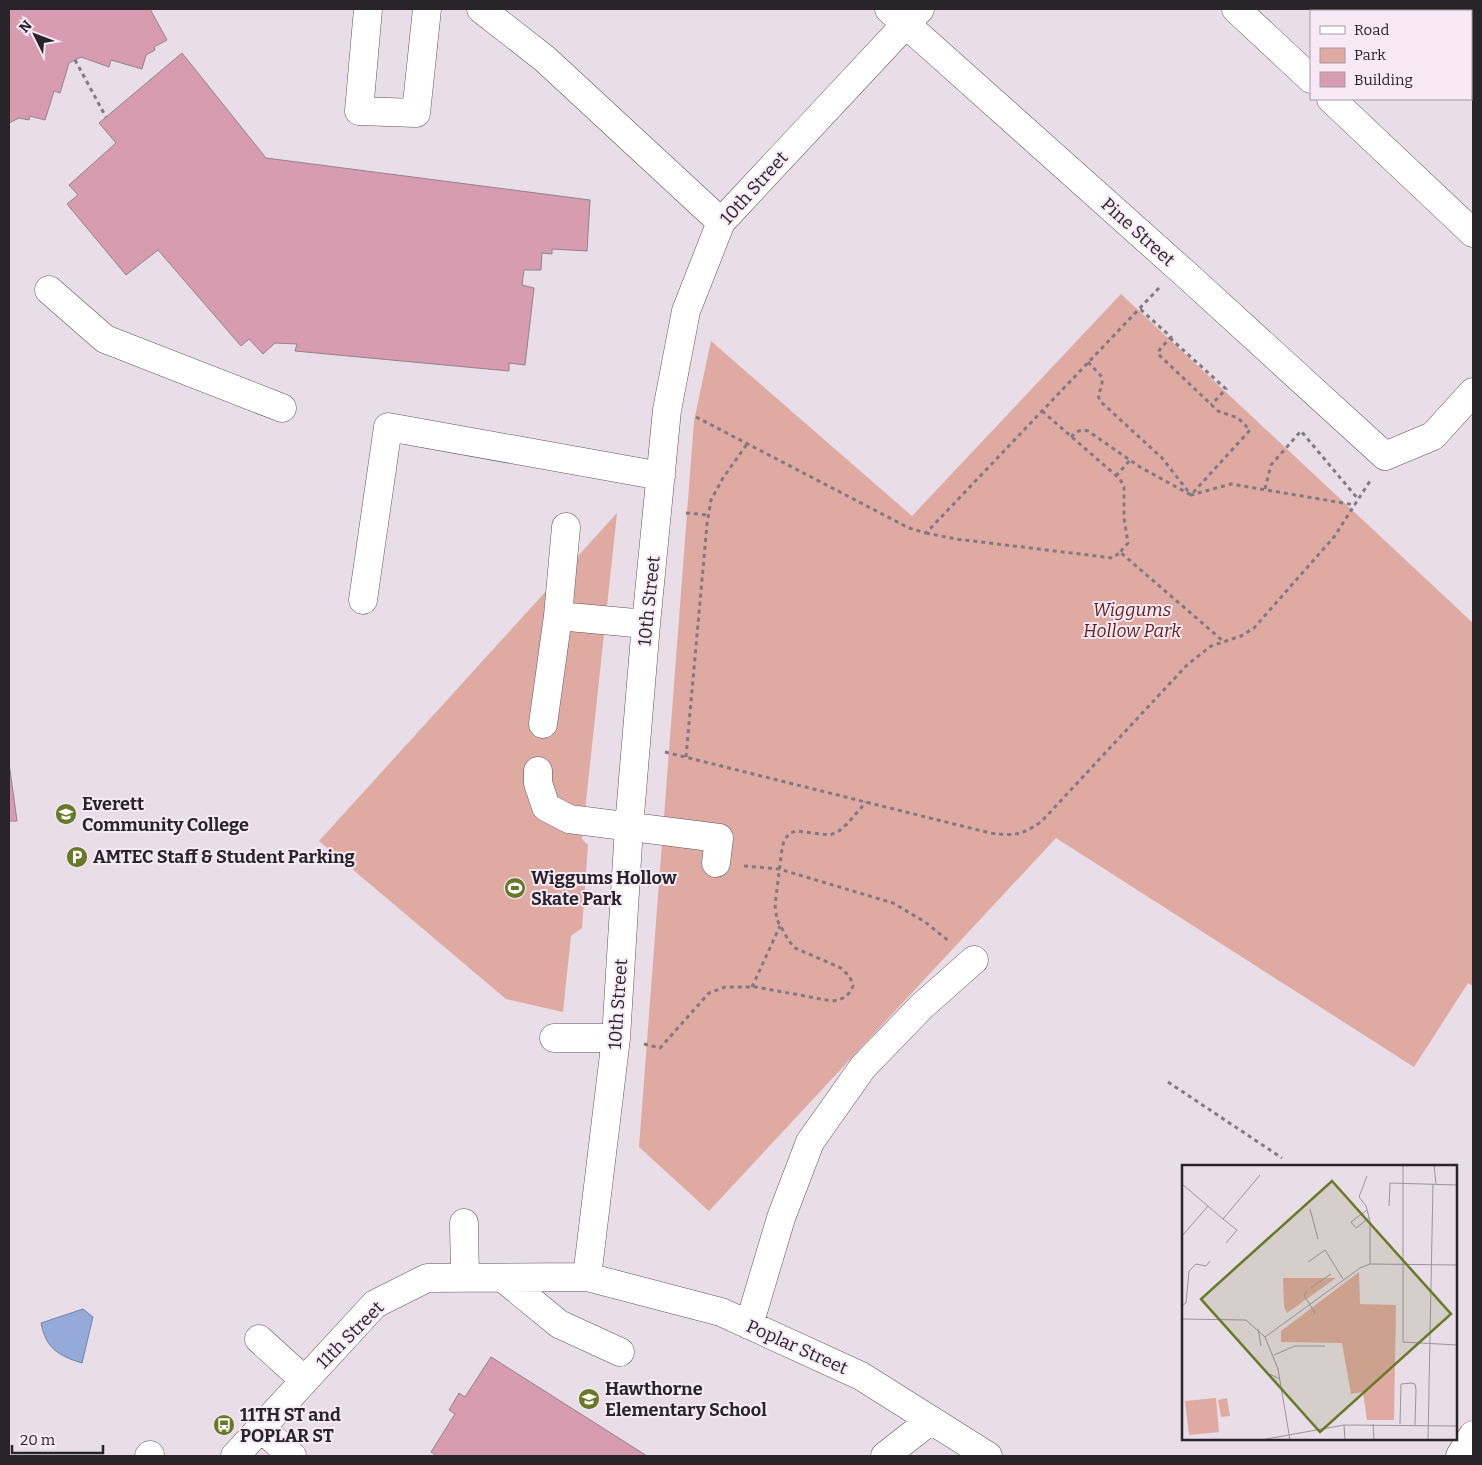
<svg xmlns="http://www.w3.org/2000/svg" width="1482" height="1465" viewBox="0 0 1482 1465" font-family="Bitter,serif">
  <style>
    .green { fill: #dfaaa2 }
    .water { fill: #96aada; stroke: #7582a5 }
    .building { fill: #d79caf; stroke: #928287 }
    .lines { fill: none; stroke-linecap: round; stroke-linejoin: round }
    .minor-casing { stroke: #5f545e; stroke-width: 29 }
    .path { stroke: #827981; stroke-width: 3; stroke-dasharray: 4 4; stroke-linecap: butt }
    .minor { stroke: #fff; stroke-width: 28 }
    .labels { text-anchor: middle; dominant-baseline: central; stroke-width: 4; stroke-linejoin: round; paint-order: stroke }
    .street-label { font-size: 18px; fill: #292429; stroke: #f7eaf6 }
    .park-label { font-size: 18px; font-style: italic; fill: #641d17; stroke: #f7eaf6 }
    .poi-label { font-size: 18px; font-weight: bold; fill: #292429; stroke: #f7eaf6; text-anchor: start }
    .inset-road { fill: none; stroke: #9c939c; stroke-width: 1 }
    .view { fill: #687927; fill-opacity: 0.15; stroke: #687927; stroke-width: 2.5 }
    .inset-edge { fill: none; stroke: #292429; stroke-width: 2.5 }
  </style>
  <rect width="100%" height="100%" fill="#e9dde8"/>
  <!-- green -->
  <path class="green" d="M1121 294 1473 623V986L1468 983 1414 1067 1056 838 709 1211 639 1147 694 421 711 341 912 516Z
    M617 513 582 839 588 845 582 928 571 936 563 1012 506 999 319 841Z"/>
  <!-- water -->
  <path class="water" d="M83 1309 93 1317 82 1363C59 1356 46 1349 41 1323Z"/>
  <!-- building -->
  <path class="building" d="M9 9H150L167 40 154 47 155 50 146 55 142 69 111 60 109 67 81 57 69 63 60 93 54 91 45 120 30 116 29 120 19 118 9 123Z
    M182 53 266 158 590 200 587 251 552 249V254L542 253 541 270H524L522 285 534 288 525 365 509 363V371L295 351 297 344 275 343 263 354 249 339 241 346 158 250 126 275 67 204 78 195 69 185 116 143 99 123Z
    M9 763 17 821H9Z
    M491 1357 647 1456H437L431 1452 455 1414 449 1410 459 1393 465 1397Z"/>
  <g class="lines">
    <!-- minor casing -->
    <g class="minor-casing">
      <path id="minor" d="M368 9 359 111 416 113 427 9
        M481 9 545 59 721 222
        M889 9 1190 278 1385 456 1433 436 1473 392
        M1236 9 1311 79
        M1331 99 1473 233
        M49 290 105 339 282 408
        M363 600 388 427 661 476
        M558 616 646 624
        M543 724 558 616 566 527
        M538 771V783L546 807 569 819 719 838 716 863
        M554 1038H616
        M464 1223 465 1278
        M587 1277 616 1038 629 827 646 624 667 410 686 311 721 222 920 9
        M503 1278 559 1324 620 1352
        M749 1325 781 1218 810 1142 863 1067 922 1006 974 960
        M259 1339 304 1380
        M261 1428 292 1456
        M149 1456 150 1455
        M235 1456 375 1304 427 1278 587 1277 721 1312 861 1376 988 1456
        M885 1456 931 1420
        M1460 1456 1473 1435"/>
    </g>
    <!-- path -->
    <path class="path" d="M75 60 106 117
      M1170 338 1226 389 1211 405
      M1088 362 1102 377V386L1098 395 1100 401 1162 458 1191 495 1231 484 1355 505
      M1042 411 1120 479 1124 487V518L1128 543 1120 552
      M696 417 909 528 926 533 1159 288
      M1071 437C1077 431 1080 429 1088 431L1140 467 1191 495 1250 430 1238 418 1218 411 1158 354 1160 349 1171 337 1139 308
      M1116 476 1130 460
      M1265 489 1271 465 1301 431 1358 499
      M686 513 708 515
      M926 533 956 539 1113 558 1120 552 1223 641
      M665 752 990 833C1014 836 1020 836 1041 822L1187 665 1211 646 1241 636 1254 628 1334 537 1370 481
      M686 757 707 524 711 500 723 478 747 444
      M744 866 779 869 893 903 925 922 950 942
      M752 987 780 926
      M644 1044 660 1048 709 993 725 987H756L832 1001C844 999 848 997 853 986L850 977 841 968 795 948 789 941 777 920 775 905 782 849 784 840 790 833 796 831 830 835 839 831 847 824 866 802
      M1168 1082 1282 1158"/>
    <!-- minor -->
    <use href="#minor" class="minor"/>
  </g>
  <!-- icons -->
  <defs>
    <g id="university-disc" transform="scale(1.125)"><circle r="9.5" fill="#687927" stroke="#f7eaf6"/><path d="M0-5L7-2L0 1L-7-2ZM-4 1L0 2.5L4 1V4Q0 6-4 4Z" fill="#fff"/></g>
    <g id="parking-disc" transform="scale(1.125)"><circle r="9.5" fill="#687927" stroke="#f7eaf6"/><path d="M-3.5-5.5H1a3.5 3.5 0 0 1 0 7H-1V5.5H-3.5ZM-1-3.4V-.6H.8a1.4 1.4 0 0 0 0-2.8Z" fill="#fff"/></g>
    <g id="stadium-disc" transform="scale(1.125)"><circle r="9.5" fill="#687927" stroke="#f7eaf6"/><path d="M0-5a6.5 5 0 1 0 0 10a6.5 5 0 1 0 0-10ZM-3.5-1.8h7v3.6h-7Z" fill="#fff"/></g>
    <g id="school-disc" transform="scale(1.125)"><circle r="9.5" fill="#687927" stroke="#f7eaf6"/><path d="M0-5L7-2L0 1L-7-2ZM-4 1L0 2.5L4 1V4Q0 6-4 4Z" fill="#fff"/></g>
    <g id="bus-disc" transform="scale(1.125)"><circle r="9.5" fill="#687927" stroke="#f7eaf6"/><path d="M-5-6H5V4H4V6H2V4H-2V6H-4V4H-5ZM-3.5-4V0h7V-4ZM-3.5 1.2v1.5H-2V1.2ZM2 1.2v1.5H3.5V1.2Z" fill="#fff"/></g>
  </defs>
  <g fill-rule="evenodd">
    <use href="#university-disc" x="66" y="814"/>
    <use href="#parking-disc" x="77" y="857"/>
    <use href="#stadium-disc" x="515" y="888"/>
    <use href="#school-disc" x="589" y="1399"/>
    <use href="#bus-disc" x="224" y="1425"/>
  </g>
  <g class="labels">
    <!-- street labels -->
    <g class="street-label">
      <text transform="translate(754 188) rotate(-48)">10th Street</text>
      <text transform="translate(1138 232) rotate(42)">Pine Street</text>
      <text transform="translate(649 601) rotate(-84)">10th Street</text>
      <text transform="translate(618 1004) rotate(-86)">10th Street</text>
      <text transform="translate(350 1335) rotate(-45)">11th Street</text>
      <text transform="translate(797 1347) rotate(24)">Poplar Street</text>
    </g>
    <!-- park labels -->
    <g class="park-label">
      <text x="1132" y="610">Wiggums<tspan x="1132" dy="21">Hollow Park</tspan></text>
    </g>
    <!-- poi labels -->
    <g class="poi-label">
      <text x="82" y="804">Everett<tspan x="82" dy="21">Community College</tspan></text>
      <text x="93" y="857">AMTEC Staff &amp; Student Parking</text>
      <text x="531" y="878">Wiggums Hollow<tspan x="531" dy="21">Skate Park</tspan></text>
      <text x="605" y="1389">Hawthorne<tspan x="605" dy="21">Elementary School</tspan></text>
      <text x="240" y="1415">11TH ST and<tspan x="240" dy="21">POPLAR ST</tspan></text>
    </g>
  </g>
  <!-- overview -->
  <g transform="translate(1182 1165)">
    <rect width="275" height="275" fill="#e9dde8"/>
    <path d="M177 107 178 139 214 140 212 255H185L181 227 169 229 160 178 99 177V166ZM101 113H154L105 148 102 142ZM34 233 37 267 7 270 3 236ZM45 233 48 251 39 252 36 235Z" fill="#dfaaa2"/>
    <path class="inset-road" d="M221 0V177L275 180M252 0 254 19M185 11 177 32 184 41 188 56V99M0 19 41 54 78 10M207 41 208 18 275 20M128 44 136 74M185 45 169 57 174 63 187 53M41 54 55 65 44 78M0 71 26 41M126 97 143 85 161 114M129 123 149 109M125 126 122 130 133 148 131 150M0 141 4 138 7 106 14 99 24 101 28 96M0 154 64 155 83 172 96 204 108 275M76 164 79 181M83 172 178 103 188 99 275 100M92 190 113 181H143M83 207 98 214M191 259 192 275M218 259 219 219 229 218 233 219 234 225 233 260M162 260 163 275M79 275 162 260 275 261M246 275 251 19"/>
    <path class="view" d="M150 16 269 149 138 267 19 134Z"/>
    <rect width="275" height="275" class="inset-edge"/>
  </g>
  <!-- border -->
  <rect width="1482" height="1465" fill="none" stroke="#292429" stroke-width="20"/>
  <!-- legend -->
  <rect x="1310" y="10" width="162" height="90" fill="#f7eaf6" stroke="#a59ba4"/>
  <rect x="1320" y="26" width="25" height="8" fill="#ffffff" stroke="#a59ba4"/>
  <text x="1354" y="35" font-size="15" fill="#292429">Road</text>
  <rect x="1320" y="48" width="25" height="15" fill="#dfaaa2" stroke="#a59ba4"/>
  <text x="1354" y="60" font-size="15" fill="#292429">Park</text>
  <rect x="1320" y="72" width="25" height="15" fill="#d79caf" stroke="#a59ba4"/>
  <text x="1354" y="85" font-size="15" fill="#292429">Building</text>
  <!-- north arrow -->
  <g transform="translate(35 35) rotate(312)" stroke="#f7eaf6" stroke-width="4" paint-order="stroke">
  <path d="M0-4L9 19L0 12L-9 19Z" fill="#292429"/>
  <text y="-8" font-size="14" font-weight="bold" text-anchor="middle" fill="#292429">N</text>
  </g>
  <!-- scale -->
  <path d="M12 1445v8h91v-8" fill="none" stroke="#292429" stroke-width="2.5"/>
  <text x="20" y="1445" font-size="15" fill="#292429" stroke="#f7eaf6" stroke-width="4" paint-order="stroke">20 m</text>
</svg>
